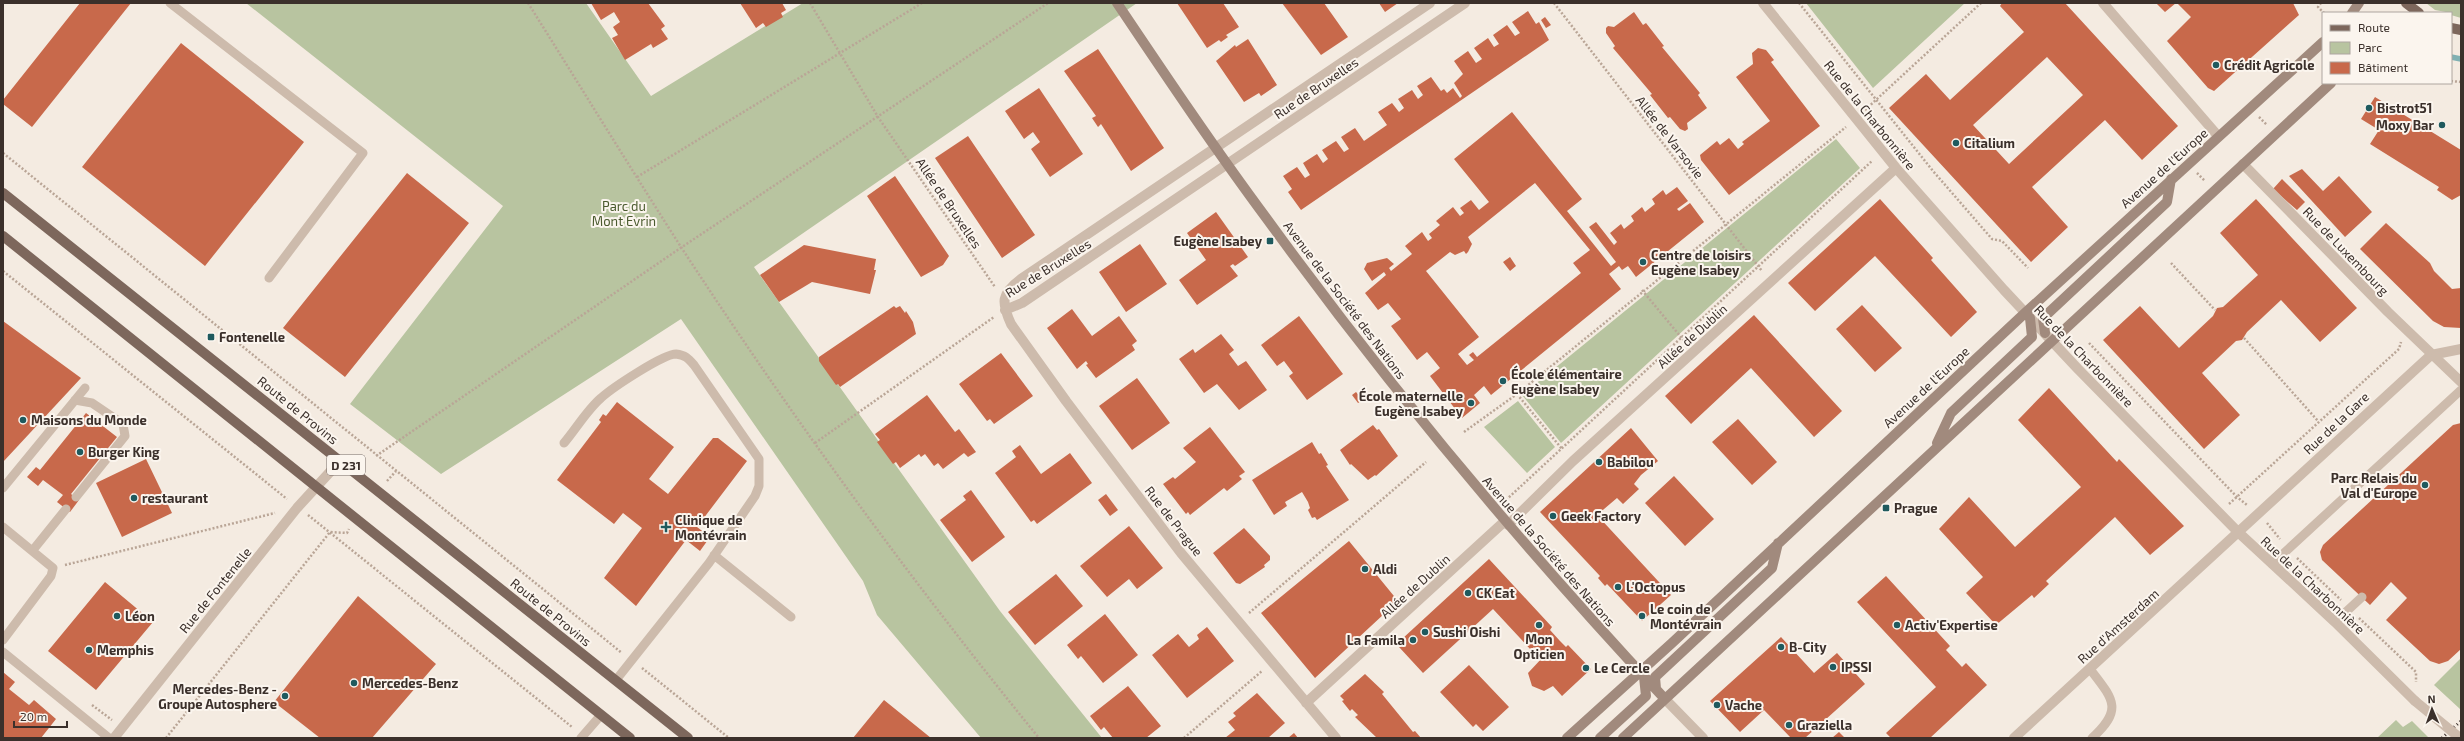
<svg xmlns="http://www.w3.org/2000/svg" width="2464" height="741" viewBox="0 0 2464 741" font-family="'Exo 2',sans-serif">
  <style>
    .green { fill: #b8c4a0 }
    .lines { fill: none; stroke-linecap: round; stroke-linejoin: round }
    .stream { stroke: #7fb0b2; stroke-width: 5.5 }
    .building { fill: #c8694b; fill-rule: evenodd }
    .path { stroke: #b9a596; stroke-width: 2.5; stroke-dasharray: 2 2; stroke-linecap: butt }
    .lane { stroke: #cdbbac; stroke-width: 9 }
    .street { stroke: #cdbbac; stroke-width: 10 }
    .secondary { stroke: #a18a7d; stroke-width: 10 }
    .primary { stroke: #7d675c; stroke-width: 10 }
    .rail { stroke: #3b302b; stroke-width: 3; stroke-dasharray: 1 3; stroke-linecap: butt }
    .street-bridge { stroke: #cdbbac; stroke-width: 10 }
    .poi-dot { fill: #1f5a5e; stroke: #fbf5ee; stroke-width: 1.5 }
    .labels { text-anchor: middle; dominant-baseline: central; stroke-width: 4; stroke-linejoin: round; paint-order: stroke }
    .shield { fill: #fbf5ee; stroke: #756b66; stroke-width: 1 }
    .shield-label { font-size: 12px; font-weight: bold; fill: #3b302b }
    .poi-label { font-size: 13px; font-weight: bold; fill: #3b302b; stroke: #fbf5ee; text-anchor: start }
    .street-label { font-size: 13px; fill: #3b302b; stroke: #fbf5ee }
    .park-label { font-size: 13px; fill: #4a5a2e; stroke: #fbf5ee }
  </style>
  <rect width="100%" height="100%" fill="#f4ebe1"/>
  <!-- green -->
  <path class="green" d="M246 3H586L651 96 803 3H1137L754 267 1000 611 1102 738H981L877 615 863 581 681 319 441 474 350 404 503 206Z
    M1806 3H1965L1873 88Z
    M2426 3H2461V18L2451 15V13L2435 10Z
    M1836 139 1860 168 1561 443 1522 395Z
    M1518 401 1555 447 1527 473 1484 427Z
    M2461 658V708L2460 709 2434 685Z
    M2396 720 2403 727 2412 721 2429 738H2377Z"/>
  <g class="lines">
    <!-- stream -->
    <path class="stream" d="M2451 57 2461 59"/>
  </g>
  <!-- building -->
  <path class="building" d="M80 3H131L32 127 3 104V100Z
    M591 3H648L665 26 661 29 668 39 653 48 651 44 625 60 612 38 618 35 613 27 620 22 614 12 601 20Z
    M740 3H782L786 10 781 13 783 17 766 27 763 23 756 28Z
    M1177 3H1223L1239 27 1226 35 1228 37 1221 42 1219 40 1207 48Z
    M1282 3H1324L1348 37 1321 55Z
    M1379 3H1398L1385 12Z
    M2002 3H2065L2178 126 2142 160 2105 120 2032 187 2068 227 2031 262 1889 108 1926 74 1950 100 2024 32 2000 6ZM2047 57 2083 95 2009 164 1973 125Z
    M2156 3H2176L2165 12Z
    M2177 3H2293L2299 15 2214 91 2208 88 2167 41 2191 17Z
    M1528 11 1536 24 1539 22 1549 40 1301 210 1288 192 1292 189 1283 176 1297 167 1305 178 1310 175 1303 163 1317 154 1323 163 1328 159 1322 150 1336 141 1344 152 1349 149 1341 137 1355 128 1364 141 1387 125 1378 112 1392 103 1399 112 1404 108 1398 99 1412 90 1418 99 1423 95 1417 86 1431 77 1441 91 1444 89 1447 93 1453 88 1460 98 1462 96 1454 83 1463 74 1454 61 1468 51 1476 63 1482 59 1474 48 1488 38 1494 47 1499 44 1493 35 1507 25 1515 36 1520 33 1512 22Z
    M1634 12 1643 25 1646 23 1664 46 1662 47 1700 93 1698 95 1707 108 1687 123 1688 129 1685 131 1680 129 1670 117 1668 118 1650 95 1652 94 1613 48 1615 46 1606 33V28L1608 26 1614 27Z
    M1545 17 1551 25 1546 28 1541 20Z
    M1248 39 1277 85 1261 96 1259 93 1244 102 1216 61 1235 45 1236 47Z
    M181 43 304 142 205 266 82 167Z
    M1758 48 1766 50 1774 60 1771 62 1820 126 1729 195 1701 160 1700 155 1717 141 1720 145 1729 138 1738 149 1744 144 1742 142 1770 121 1736 77 1753 64 1752 53Z
    M1098 49 1164 148 1131 171 1101 124 1098 127 1092 118 1096 116 1064 71Z
    M1039 88 1083 154 1050 177 1031 149 1040 142 1033 132 1024 139 1005 111Z
    M2375 97 2461 150V195L2452 200 2437 190 2439 187 2370 144 2379 130 2361 119Z
    M1512 112 1582 199 1567 211 1611 266 1616 262 1589 227 1596 222 1614 245 1617 242 1610 233 1621 224 1624 229 1634 221 1631 216 1642 207 1645 212 1655 204 1652 199 1663 190 1666 195 1677 187 1688 201 1677 209 1679 211 1690 203 1704 222 1636 277 1628 266 1622 270 1619 266 1609 274 1621 289 1491 395 1484 386 1474 395 1480 403 1462 418 1430 376 1440 368 1427 352 1417 360 1391 326 1401 319 1388 303 1378 310 1365 293 1386 275 1384 272 1372 281 1364 269 1367 263 1387 258 1394 264 1389 268 1391 271 1412 254 1405 246 1422 232 1428 241 1432 238 1429 234 1440 225 1436 221 1453 207 1460 216 1464 213 1460 208 1471 200 1479 210 1489 202 1454 159ZM1535 183 1590 250 1573 263 1581 273 1477 357 1473 352 1469 355 1474 360 1467 365 1458 354 1479 337 1426 271 1450 252 1455 255 1464 251 1466 254 1468 252 1472 244 1468 237Z
    M968 136 1035 235 1002 258 935 158Z
    M2302 169 2323 191 2339 176 2372 212 2345 237 2289 176Z
    M407 173 469 223 345 377 283 328Z
    M895 176 949 256 943 265 921 277 867 196Z
    M2282 179 2305 202 2297 210 2273 189Z
    M1880 199 1933 258 1931 260 1977 312 1951 337 1875 256 1815 311 1788 283Z
    M2256 199 2357 308 2320 342 2281 300 2247 332 2242 340 2236 341 2202 373 2240 415 2204 449 2103 340 2140 306 2179 348 2213 316 2217 308 2223 307 2258 275 2220 233Z
    M1216 212 1248 257 1235 266 1233 264 1230 266 1238 276 1197 305 1179 280 1206 260 1187 233Z
    M2386 223 2430 263 2434 271 2452 289 2461 288V328L2444 327 2433 321 2360 249Z
    M1140 244 1167 284 1126 312 1099 272Z
    M804 245 876 259 874 270H876L870 294 812 282 779 302 760 275Z
    M1510 257 1516 266 1510 271 1503 262Z
    M1862 305 1902 348 1875 372 1836 329Z
    M894 306 896 308 900 306 905 313 906 311 913 322 916 334 840 387 838 384 836 385 819 361V357Z
    M1072 309 1092 336 1119 316 1137 341 1132 345 1135 350 1096 378 1086 365 1088 364 1086 361 1077 369 1047 328Z
    M1754 315 1842 411 1814 437 1751 368 1691 424 1665 396Z
    M1299 316 1343 374 1307 400 1289 376 1293 373 1284 361 1277 366 1261 345Z
    M3 321 81 378 3 462Z
    M1221 334 1234 350 1229 354 1238 366 1246 361 1267 390 1239 410 1217 384 1204 393 1179 359 1193 349 1195 353Z
    M1001 353 1033 396 994 424 990 419 987 421 959 384Z
    M1137 378 1170 423 1132 450 1099 406Z
    M2049 388 2117 462 2119 459 2184 526 2150 555 2115 517 2046 581 2049 584 2034 598 2032 595 1996 625 1966 593 1983 577 1939 529 1969 497 2015 547 2081 487 2018 420Z
    M1356 392 1363 400 1358 403 1352 395Z
    M927 395 955 432 959 429 976 452 968 457 964 453 943 469 938 463 934 466 925 454 921 457 919 454 900 468 896 462 893 464 877 442 880 440 875 434Z
    M617 402 674 447 649 479 668 494 713 438H718L747 461 697 527 710 537 700 551 686 540 636 606 604 578 642 528 623 513 614 524 557 480 601 422 599 420 603 414 606 416Z
    M86 413 117 437 71 494 79 500 70 512 57 502 63 495 43 480 38 486 27 477 36 467 40 470Z
    M1738 419 1777 462 1752 485 1712 442Z
    M2461 423V649L2448 661 2439 664 2430 661 2386 620 2407 598 2391 582 2370 605 2322 560 2320 552 2323 545 2453 425Z
    M1373 425 1377 430 1379 429 1398 456 1376 476 1375 475 1368 480 1351 464 1350 465 1340 450Z
    M1210 427 1245 472 1239 476 1242 479 1227 491 1224 488 1190 515 1188 512 1186 514 1163 484 1173 477 1175 479 1196 462 1183 448Z
    M1631 428 1658 461 1641 475 1634 484 1639 489 1623 504 1617 498 1597 515 1671 595 1642 621 1607 584 1605 586 1598 578 1600 576 1540 512Z
    M1312 442 1319 454 1321 453 1328 465 1326 466 1349 500 1317 520 1315 517 1312 518 1308 510 1310 508 1308 502 1302 492 1285 502 1287 506 1274 515 1252 480Z
    M1020 445 1041 474 1070 453 1092 483 1037 524 1034 520 1031 522 995 473 1016 457 1012 451Z
    M146 459 172 513 122 537 96 483Z
    M1674 476 1714 519 1685 546 1645 503Z
    M971 490 1005 537 972 562 940 520 966 500 963 496Z
    M1106 494 1118 510 1110 516 1098 500Z
    M1129 526 1163 568 1137 589 1129 579 1107 597 1080 566Z
    M1244 528 1270 556V560L1264 565 1265 567 1240 584 1236 583 1213 553Z
    M1349 541 1398 601 1315 678 1261 613Z
    M1489 559 1552 627 1550 630 1560 641 1566 647 1568 645 1591 669 1562 696 1553 686 1544 691 1532 686 1528 673 1543 657 1534 647 1531 650 1493 609 1423 673 1399 647 1404 642 1402 639Z
    M1056 574 1083 606 1035 645 1008 612Z
    M1886 576 1950 646 1946 650 1962 667 1966 663 1987 685 1930 738H1891L1886 733 1936 687 1857 602Z
    M105 582 153 622 96 690 48 651Z
    M358 596 436 664 372 738H320L274 702Z
    M1105 614 1138 655 1103 683 1081 656 1078 659 1067 645Z
    M1207 627 1234 661 1187 698 1152 655 1178 634 1189 647 1199 639 1197 635Z
    M1781 637 1814 673 1837 653 1865 684 1805 738H1791L1764 710 1740 732 1710 701Z
    M1469 665 1509 707 1483 731 1476 724 1473 727 1440 692Z
    M3 672 15 682 9 689 29 705 34 700 56 719 41 738H3Z
    M1365 674 1384 692 1382 694 1413 732 1415 731 1421 738H1377L1355 717 1358 715 1352 709 1350 711 1342 701 1344 700 1340 696Z
    M1128 686 1161 726 1146 738H1113L1104 727 1101 730 1090 716Z
    M1257 693 1285 723 1268 738H1225L1235 730 1228 722 1236 716 1233 713Z
    M884 700 931 738H853Z
    M1839 732 1845 738H1832Z
    M1294 733 1298 738H1288Z"/>
  <g class="lines">
    <!-- path -->
    <path class="path" d="M528 3C579 84 629 166 681 247 792 417 911 581 1039 738
      M810 3 878 117 995 287
      M1554 3 1762 271
      M1799 3 1933 171 1992 239 2002 241 2028 268
      M2321 3 2318 7 2324 13
      M2451 81 2461 82
      M1865 110 1981 3
      M2259 117 2267 125
      M3 153 622 653
      M2197 173 2205 181
      M637 177 922 3
      M2171 263 2215 310
      M3 271 287 499
      M1642 290 1685 342
      M2244 338 2318 421
      M2089 343 2237 497 2247 505
      M1517 394 1562 449
      M1464 432 1517 394 1846 127
      M815 443 994 317
      M376 456 682 247 1048 3
      M387 481 396 471
      M1506 500 1872 161
      M2229 504 2399 349 2401 342
      M308 515 572 727
      M2267 523 2280 539
      M2297 558 2341 600
      M65 565 275 513
      M1249 613 1426 462
      M2359 618 2416 672V682
      M642 668 729 738
      M92 705 112 720
      M166 738 330 532 347 533 349 529
      M1184 738 1262 671"/>
    <!-- lane -->
    <path class="lane" d="M170 3 363 153 269 278
      M75 400 92 403 123 424 125 436 76 497
      M564 443C576 429 587 410 601 398 612 388 663 354 676 354 685 355 688 358 694 365L759 459V486L755 496 709 563 616 680
      M3 488 85 388
      M3 527 53 568 51 576 3 640
      M33 550 66 509
      M714 555 791 617
      M2272 564 2461 390
      M2335 622 2362 597
      M3 652 109 738
      M2090 669C2113 699 2124 709 2092 738
      M581 738 601 715"/>
    <!-- street -->
    <path class="street" d="M1763 3 1896 168 2004 290 2078 369 2238 532 2335 622 2415 701
      M2103 3 2218 136
      M2243 164 2388 312 2461 382
      M1005 310 1022 303 1465 3
      M1508 525 1573 461 1896 168
      M1665 699 1703 738
      M1306 703 1505 521
      M114 738 297 508 340 461
      M1336 738 1181 553 1066 401 1011 324C1001 302 1001 294 1021 279L1430 3
      M2014 738 2431 355 2461 349"/>
    <!-- secondary -->
    <path class="secondary" d="M1117 3C1166 76 1215 149 1267 219 1389 387 1523 547 1665 699
      M2352 13 2359 3
      M2045 333 2043 318 2167 202 2171 179
      M1937 443 1951 413 2032 337 2030 318
      M1656 689 1655 677 1772 568 1778 543
      M1567 738 1672 643 2025 313 2323 42
      M1600 738 1646 696 1644 677
      M1623 738 2331 83"/>
    <!-- primary -->
    <path class="primary" d="M2406 3 2419 13
      M2451 28 2461 30
      M3 193 688 738
      M3 236 630 738"/>
    <!-- rail -->
    <path class="rail" d="M2442 738 2461 721
      M2455 738 2461 733"/>
    <!-- street-bridge -->
    <path class="street-bridge" d="M2415 701 2460 738"/>
  </g>
  <!-- markers -->
  <g class="poi-dot">
    <circle cx="2216" cy="65" r="4"/>
    <circle cx="2369" cy="108" r="4"/>
    <circle cx="2442" cy="125" r="4"/>
    <circle cx="1956" cy="143" r="4"/>
    <rect x="1266" y="237" width="8" height="8" rx="2"/>
    <circle cx="1643" cy="262" r="4"/>
    <rect x="207" y="333" width="8" height="8" rx="2"/>
    <circle cx="1503" cy="381" r="4"/>
    <circle cx="1471" cy="403" r="4"/>
    <circle cx="23" cy="420" r="4"/>
    <circle cx="80" cy="452" r="4"/>
    <circle cx="1599" cy="462" r="4"/>
    <circle cx="2425" cy="485" r="4"/>
    <circle cx="134" cy="498" r="4"/>
    <rect x="1882" y="504" width="8" height="8" rx="2"/>
    <circle cx="1553" cy="516" r="4"/>
    <path d="M664 521h4v4h4v4h-4v4h-4v-4h-4v-4h4z"/>
    <circle cx="1365" cy="569" r="4"/>
    <circle cx="1618" cy="587" r="4"/>
    <circle cx="1468" cy="593" r="4"/>
    <circle cx="117" cy="616" r="4"/>
    <circle cx="1642" cy="616" r="4"/>
    <circle cx="1539" cy="625" r="4"/>
    <circle cx="1897" cy="625" r="4"/>
    <circle cx="1425" cy="632" r="4"/>
    <circle cx="1413" cy="640" r="4"/>
    <circle cx="1781" cy="647" r="4"/>
    <circle cx="89" cy="650" r="4"/>
    <circle cx="1833" cy="667" r="4"/>
    <circle cx="1586" cy="668" r="4"/>
    <circle cx="354" cy="683" r="4"/>
    <circle cx="285" cy="696" r="4"/>
    <circle cx="1717" cy="705" r="4"/>
    <circle cx="1789" cy="725" r="4"/>
  </g>
  <g class="labels">
    <!-- shield labels -->
    <rect class="shield" x="327" y="455" width="38" height="20" rx="3"/>
    <g class="shield-label">
      <text x="346" y="465">D 231</text>
    </g>
    <!-- poi labels -->
    <g class="poi-label">
      <text x="2224" y="65">Crédit Agricole</text>
      <text x="2377" y="108">Bistrot51</text>
      <text x="2434" y="125" text-anchor="end">Moxy Bar</text>
      <text x="1964" y="143">Citalium</text>
      <text x="1262" y="241" text-anchor="end">Eugène Isabey</text>
      <text x="1651" y="255">Centre de loisirs<tspan x="1651" dy="15">Eugène Isabey</tspan></text>
      <text x="219" y="337">Fontenelle</text>
      <text x="1511" y="374">École élémentaire<tspan x="1511" dy="15">Eugène Isabey</tspan></text>
      <text x="1463" y="396" text-anchor="end">École maternelle<tspan x="1463" dy="15">Eugène Isabey</tspan></text>
      <text x="31" y="420">Maisons du Monde</text>
      <text x="88" y="452">Burger King</text>
      <text x="1607" y="462">Babilou</text>
      <text x="2417" y="478" text-anchor="end">Parc Relais du<tspan x="2417" dy="15">Val d'Europe</tspan></text>
      <text x="142" y="498">restaurant</text>
      <text x="1894" y="508">Prague</text>
      <text x="1561" y="516">Geek Factory</text>
      <text x="675" y="520">Clinique de<tspan x="675" dy="15">Montévrain</tspan></text>
      <text x="1373" y="569">Aldi</text>
      <text x="1626" y="587">L'Octopus</text>
      <text x="1476" y="593">CK Eat</text>
      <text x="1650" y="609">Le coin de<tspan x="1650" dy="15">Montévrain</tspan></text>
      <text x="125" y="616">Léon</text>
      <text x="1905" y="625">Activ'Expertise</text>
      <text x="1433" y="632">Sushi Oishi</text>
      <text x="1539" y="639" text-anchor="middle">Mon<tspan x="1539" dy="15">Opticien</tspan></text>
      <text x="1405" y="640" text-anchor="end">La Famila</text>
      <text x="1789" y="647">B-City</text>
      <text x="97" y="650">Memphis</text>
      <text x="1841" y="667">IPSSI</text>
      <text x="1594" y="668">Le Cercle</text>
      <text x="362" y="683">Mercedes-Benz</text>
      <text x="277" y="689" text-anchor="end">Mercedes-Benz -<tspan x="277" dy="15">Groupe Autosphere</tspan></text>
      <text x="1725" y="705">Vache</text>
      <text x="1797" y="725">Graziella</text>
    </g>
    <!-- street labels -->
    <g class="street-label">
      <text transform="translate(1316 88) rotate(-34)">Rue de Bruxelles</text>
      <text transform="translate(1870 115) rotate(51)">Rue de la Charbonnière</text>
      <text transform="translate(1670 137) rotate(52)">Allée de Varsovie</text>
      <text transform="translate(2164 168) rotate(-42)">Avenue de l'Europe</text>
      <text transform="translate(949 203) rotate(56)">Allée de Bruxelles</text>
      <text transform="translate(2346 251) rotate(46)">Rue de Luxembourg</text>
      <text transform="translate(1048 268) rotate(-32)">Rue de Bruxelles</text>
      <text transform="translate(1345 300) rotate(53)">Avenue de la Société des Nations</text>
      <text transform="translate(1692 336) rotate(-42)">Allée de Dublin</text>
      <text transform="translate(2084 356) rotate(46)">Rue de la Charbonnière</text>
      <text transform="translate(1926 387) rotate(-43)">Avenue de l'Europe</text>
      <text transform="translate(298 410) rotate(39)">Route de Provins</text>
      <text transform="translate(2336 423) rotate(-43)">Rue de la Gare</text>
      <text transform="translate(1174 521) rotate(52)">Rue de Prague</text>
      <text transform="translate(1549 551) rotate(49)">Avenue de la Société des Nations</text>
      <text transform="translate(2313 585) rotate(43)">Rue de la Charbonnière</text>
      <text transform="translate(1415 586) rotate(-42)">Allée de Dublin</text>
      <text transform="translate(215 590) rotate(-51)">Rue de Fontenelle</text>
      <text transform="translate(551 612) rotate(39)">Route de Provins</text>
      <text transform="translate(2118 626) rotate(-42)">Rue d'Amsterdam</text>
    </g>
    <!-- park labels -->
    <g class="park-label">
      <text x="624" y="206">Parc du<tspan x="624" dy="15">Mont Evrin</tspan></text>
    </g>
  </g>
  <!-- border -->
  <rect width="2464" height="741" fill="none" stroke="#3b302b" stroke-width="8"/>
  <!-- legend -->
  <rect x="2322" y="12" width="130" height="72" fill="#fbf5ee" stroke="#aea6a0"/>
  <rect x="2330" y="25" width="20" height="6" fill="#7d675c" stroke="#aea6a0"/>
  <text x="2358" y="32" font-size="12" fill="#3b302b">Route</text>
  <rect x="2330" y="42" width="20" height="12" fill="#b8c4a0" stroke="#aea6a0"/>
  <text x="2358" y="52" font-size="12" fill="#3b302b">Parc</text>
  <rect x="2330" y="62" width="20" height="12" fill="#c8694b" stroke="#aea6a0"/>
  <text x="2358" y="72" font-size="12" fill="#3b302b">Bâtiment</text>
  <!-- north arrow -->
  <g transform="translate(2432 709) rotate(358)" stroke="#fbf5ee" stroke-width="3" paint-order="stroke">
  <path d="M0-3L7 15L0 10L-7 15Z" fill="#3b302b"/>
  <text y="-6" font-size="11" font-weight="bold" text-anchor="middle" fill="#3b302b">N</text>
  </g>
  <!-- scale -->
  <path d="M14 721v6h53v-6" fill="none" stroke="#3b302b" stroke-width="2"/>
  <text x="20" y="721" font-size="12" fill="#3b302b" stroke="#fbf5ee" stroke-width="3" paint-order="stroke">20 m</text>
</svg>
